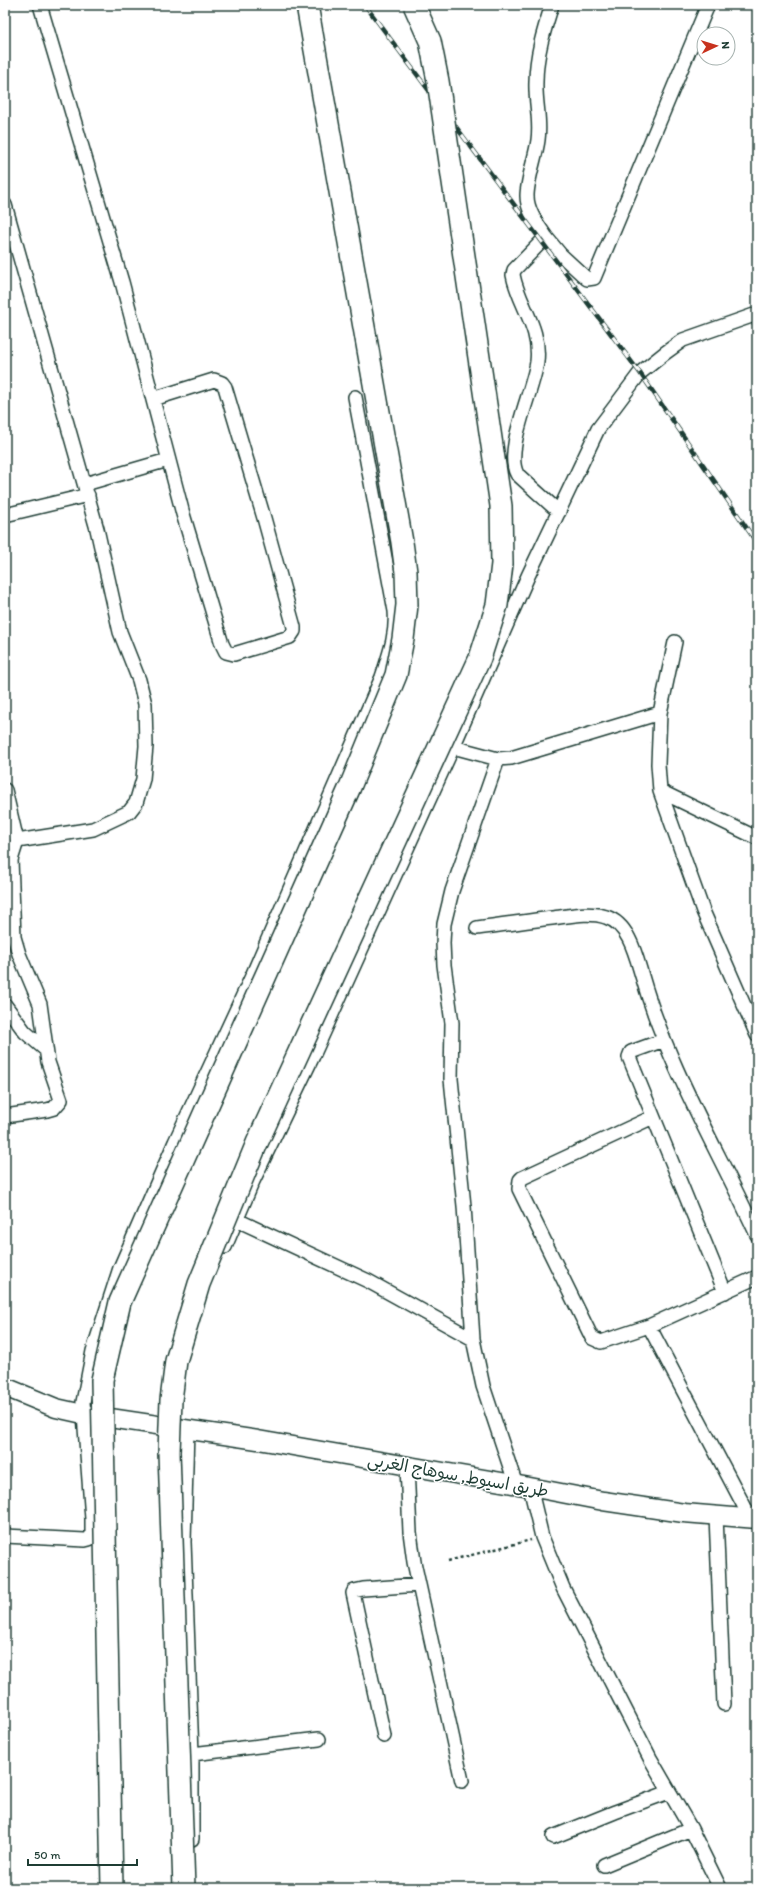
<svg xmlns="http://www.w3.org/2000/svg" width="762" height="1893" viewBox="0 0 762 1893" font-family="Itim,'Playpen Sans Arabic',sans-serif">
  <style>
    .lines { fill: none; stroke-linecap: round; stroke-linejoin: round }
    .minor-casing { stroke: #1f3d34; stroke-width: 16 }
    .secondary-casing { stroke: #1f3d34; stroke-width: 21 }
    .path { stroke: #1f3d34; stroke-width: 2.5; stroke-dasharray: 3 3; stroke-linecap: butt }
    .minor { stroke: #fff; stroke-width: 13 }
    .secondary { stroke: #fff; stroke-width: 18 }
    .rail-casing { stroke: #1f3d34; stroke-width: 4.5 }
    .rail { stroke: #fff; stroke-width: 3; stroke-dasharray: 9; stroke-linecap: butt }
    .trunk-bridge-casing { stroke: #1f3d34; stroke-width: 24; stroke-linecap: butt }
    .trunk-bridge { stroke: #fff; stroke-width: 21 }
    .labels { text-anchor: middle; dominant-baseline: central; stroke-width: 3; stroke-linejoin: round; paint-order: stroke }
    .street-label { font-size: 17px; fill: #1f3d34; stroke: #fff }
  </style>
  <rect width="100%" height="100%" fill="#fff"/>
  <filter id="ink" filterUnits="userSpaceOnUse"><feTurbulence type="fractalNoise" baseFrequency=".025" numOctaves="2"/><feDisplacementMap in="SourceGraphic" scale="8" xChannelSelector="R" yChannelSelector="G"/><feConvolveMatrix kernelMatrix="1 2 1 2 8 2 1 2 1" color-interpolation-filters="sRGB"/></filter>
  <g filter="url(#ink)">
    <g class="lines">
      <!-- minor casing -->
      <g class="minor-casing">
        <path id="minor" d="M40 5 122 282 183 514 222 644 226 652 234 654 290 637 294 631V627L264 518 225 387 222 383 214 380 153 399
          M5 205 97 529 120 632 139 680 145 704 146 746 143 779 136 803 129 812 93 829 17 841
          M546 237C538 225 527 211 527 196 527 180 536 156 538 140 541 120 535 102 536 82 536 55 544 30 552 5
          M85 484 168 460
          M559 512 517 474C504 450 533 391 537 362 541 327 519 306 513 275L514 270 546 237 560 254 587 279 594 278 708 5
          M5 515 88 495
          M675 642 660 713 658 764 660 791 757 838
          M660 713 511 758 498 759 453 747 528 576 598 429 640 373 665 353 683 340 757 314
          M498 759 452 891 444 924 443 943 444 965 452 1023 451 1079 464 1206 473 1339 483 1386 516 1485
          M5 790 17 841 11 860 14 937 19 954 40 1004 48 1062 61 1100 54 1108 47 1110 5 1116
          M660 791 703 911 757 1035
          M477 928C502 925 527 921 552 918 569 916 589 911 606 917 629 924 636 956 642 976 668 1067 718 1150 757 1235
          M5 1005 25 1032 46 1050
          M664 1040 631 1052 629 1057 725 1292
          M653 1117 522 1178 520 1180 519 1189 592 1338 601 1342 649 1326 757 1277
          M237 1220 368 1281 473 1339
          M225 1247 253 1181 313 1056 453 747
          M649 1326 751 1519
          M187 1429 184 1542 192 1754V1839
          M407 1467 410 1532 414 1562 462 1781
          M530 1487 542 1537 563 1588 650 1758 691 1829 720 1888
          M716 1516 724 1704
          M5 1536 85 1540 89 1539 92 1535V1519L83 1402 93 1351 120 1268 175 1142 252 976 382 677C389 655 397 635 395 611L355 397
          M384 1736 353 1593 354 1591 363 1589 419 1585
          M192 1754 319 1739
          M553 1837 615 1812 669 1792
          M604 1865 691 1829"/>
      </g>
      <!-- secondary casing -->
      <g class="secondary-casing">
        <path id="secondary" d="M5 1387 56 1408 83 1414 258 1440 530 1487 603 1501 684 1513 757 1519"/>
      </g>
      <!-- path -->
      <path class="path" d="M448 1561 531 1540"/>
      <!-- minor -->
      <use href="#minor" class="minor"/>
      <!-- secondary -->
      <use href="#secondary" class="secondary"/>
      <!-- rail casing -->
      <g class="rail-casing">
        <path id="rail" d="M365 5 640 373 757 543"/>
      </g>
      <!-- rail -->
      <use href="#rail" class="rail"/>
      <!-- trunk-bridge casing -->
      <g class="trunk-bridge-casing">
        <path id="trunk-bridge" d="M112 1888 102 1380 120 1302 350 787 396 675 403 639 407 605 406 572 402 542 307 5
          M184 1888 169 1452 171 1400 176 1361 199 1284 257 1143 480 658 497 605 502 564 501 506 438 81 430 41 414 5"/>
      </g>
      <!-- trunk-bridge -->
      <use href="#trunk-bridge" class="trunk-bridge"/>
    </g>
  </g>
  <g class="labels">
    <!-- street labels -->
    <g class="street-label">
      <text transform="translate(458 1475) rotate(10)">طريق اسيوط, سوهاج الغربى</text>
    </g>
  </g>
  <!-- margin -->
  <rect width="762" height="1893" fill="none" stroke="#fff" stroke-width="20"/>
  <rect x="10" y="10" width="742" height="1873" fill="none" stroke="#1f3d34" stroke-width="1.5" filter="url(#ink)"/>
  <!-- north arrow -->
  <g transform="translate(716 46) rotate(86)"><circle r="19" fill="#ffffff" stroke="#a5b1ae"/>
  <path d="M0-3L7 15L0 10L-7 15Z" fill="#c8321e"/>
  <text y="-6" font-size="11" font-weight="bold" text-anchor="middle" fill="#1f3d34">N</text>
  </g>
  <!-- scale -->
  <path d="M28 1859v6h109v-6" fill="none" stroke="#1f3d34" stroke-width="2"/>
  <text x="34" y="1859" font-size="12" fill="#1f3d34" stroke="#ffffff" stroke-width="3" paint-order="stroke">50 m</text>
</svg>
